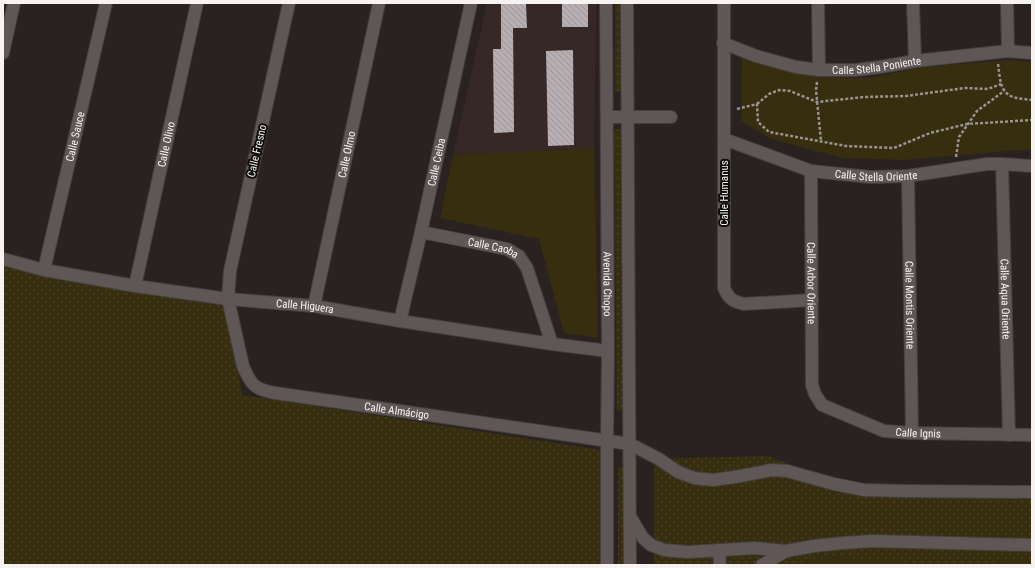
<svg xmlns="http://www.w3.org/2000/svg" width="1035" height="568" viewBox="0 0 1035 568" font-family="'Roboto Condensed',sans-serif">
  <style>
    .built { fill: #362826 }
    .grass { fill: url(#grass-dots) }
    .park { fill: #362e0f }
    .building { fill: url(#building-back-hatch) }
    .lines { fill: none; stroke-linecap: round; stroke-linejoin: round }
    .minor-casing { stroke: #443f3e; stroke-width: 14 }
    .path { stroke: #999392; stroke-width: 2.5; stroke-dasharray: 3 2; stroke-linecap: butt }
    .minor { stroke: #5f5756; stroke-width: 12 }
    .labels { text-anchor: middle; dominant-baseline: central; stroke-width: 4; stroke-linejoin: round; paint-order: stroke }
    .street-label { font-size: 11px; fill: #f8f3f3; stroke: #0f0c0c }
  </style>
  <defs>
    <pattern id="grass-dots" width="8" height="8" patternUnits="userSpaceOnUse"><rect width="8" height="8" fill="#362e0f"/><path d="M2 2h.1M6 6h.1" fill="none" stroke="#4a4227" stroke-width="1.8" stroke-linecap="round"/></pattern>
    <pattern id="building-back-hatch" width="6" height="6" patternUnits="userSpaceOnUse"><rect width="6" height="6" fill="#b7aeb1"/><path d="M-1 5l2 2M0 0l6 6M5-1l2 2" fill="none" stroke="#9c9597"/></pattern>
  </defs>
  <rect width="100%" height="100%" fill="#292221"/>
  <!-- built -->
  <path class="built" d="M487 3H596L594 148 453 155Z"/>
  <!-- grass -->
  <path class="grass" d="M615 3H624L623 92H615Z
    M614 129H623L625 411 617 410Z
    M3 262 227 306 242 395 602 450 601 565H3Z
    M768 456 854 490 1032 496V565H654V459Z
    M618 467H625V565H618Z"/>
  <!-- park -->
  <path class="park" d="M742 58 815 77 870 78 921 67 1010 60 1032 62V149L904 160 842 158 771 139 741 121Z
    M594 148 598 338 564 333 539 239 440 218 453 155Z
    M834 557 896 560 915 565H797L809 560Z
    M1007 560H1032V565H985Z"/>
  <!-- building -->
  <path class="building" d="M501 3H526L527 28H513L514 132 494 133 493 49H501Z
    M562 3H588V27H562Z
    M573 50 574 145 548 146 546 51Z"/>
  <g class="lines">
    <!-- minor casing -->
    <g class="minor-casing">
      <g id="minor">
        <path id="s1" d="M289 3 230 271 228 299 243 366C251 385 254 389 275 393L630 444 659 459 678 472 694 478 713 480 735 477 772 470 787 471 834 484 864 490 905 491 1032 492"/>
        <path id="s2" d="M606 3 608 351 607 440V565"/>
        <path d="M627 3 630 565"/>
        <path d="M724 3V288C729 299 732 301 744 304L812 300"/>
        <path d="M818 3 819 70"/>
        <path d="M913 3 915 61"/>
        <path d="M1007 3 1008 51"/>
        <path id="s3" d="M723 43 756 56 796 67 819 70H855L880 67 915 61 1008 51 1032 53"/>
        <path d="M3 53 14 3"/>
        <path d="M607 117H671"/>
        <path id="s4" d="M724 139 811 171 870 177 908 176 987 164H1002L1032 166"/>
        <path id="s5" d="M1002 164 1009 435"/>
        <path id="s6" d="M811 171 812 385 815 394 822 405 884 431 912 433 1032 435"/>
        <path id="s7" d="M908 176 912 433"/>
        <path id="s8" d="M421 232 507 249 519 256 527 268 552 344"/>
        <path id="s9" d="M3 259 44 270 135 286 228 299 314 306 400 321 552 344 608 351"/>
        <path id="s10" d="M44 270 106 3"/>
        <path id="s11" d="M135 286 197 3"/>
        <path id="s12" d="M314 306 379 3"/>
        <path id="s13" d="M400 321 421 232 471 3"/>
        <path d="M631 518 643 538 651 545 664 550 688 552 755 548 786 551 814 546 842 543 873 541 1032 545"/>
        <path d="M719 550 720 565"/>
        <path d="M762 565 786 551"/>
      </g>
    </g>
    <!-- path -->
    <path class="path" d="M998 64C1000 76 999 92 1013 97 1019 99 1026 99 1032 100
      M817 82 816 90 821 141
      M757 104 769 94 779 90 790 91 817 102 864 97 906 96 965 88 988 89 1001 84
      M737 109 757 104 758 122 769 132 846 146 894 148 930 133 967 124 1032 120
      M956 157 959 137 977 111 1004 91"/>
    <!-- minor -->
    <use href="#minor" class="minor"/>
  </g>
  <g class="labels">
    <!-- street labels -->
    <g class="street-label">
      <text stroke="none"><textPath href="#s3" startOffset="158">Calle Stella Poniente</textPath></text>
      <text stroke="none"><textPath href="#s10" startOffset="137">Calle Sauce</textPath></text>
      <text stroke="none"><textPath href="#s11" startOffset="145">Calle Olivo</textPath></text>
      <text transform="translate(257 151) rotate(-77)">Calle Fresno</text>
      <text stroke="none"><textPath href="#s12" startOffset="155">Calle Olmo</textPath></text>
      <text stroke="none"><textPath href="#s13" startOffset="163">Calle Ceiba</textPath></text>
      <text stroke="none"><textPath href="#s4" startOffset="158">Calle Stella Oriente</textPath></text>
      <text transform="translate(724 193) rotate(-90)">Calle Humanus</text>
      <text stroke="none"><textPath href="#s8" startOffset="74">Calle Caoba</textPath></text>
      <text stroke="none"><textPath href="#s6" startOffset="112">Calle Arbor Oriente</textPath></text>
      <text stroke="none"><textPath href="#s2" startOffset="281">Avenida Chopo</textPath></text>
      <text stroke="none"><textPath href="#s5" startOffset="135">Calle Aqua Oriente</textPath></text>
      <text stroke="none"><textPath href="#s7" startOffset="129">Calle Montis Oriente</textPath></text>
      <text stroke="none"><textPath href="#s9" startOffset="306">Calle Higuera</textPath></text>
      <text stroke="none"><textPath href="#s1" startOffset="539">Calle Almácigo</textPath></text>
      <text stroke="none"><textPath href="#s6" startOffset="338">Calle Ignis</textPath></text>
    </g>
  </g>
  <!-- border -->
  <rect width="1035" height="568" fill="none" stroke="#f8f3f3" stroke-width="8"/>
</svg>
